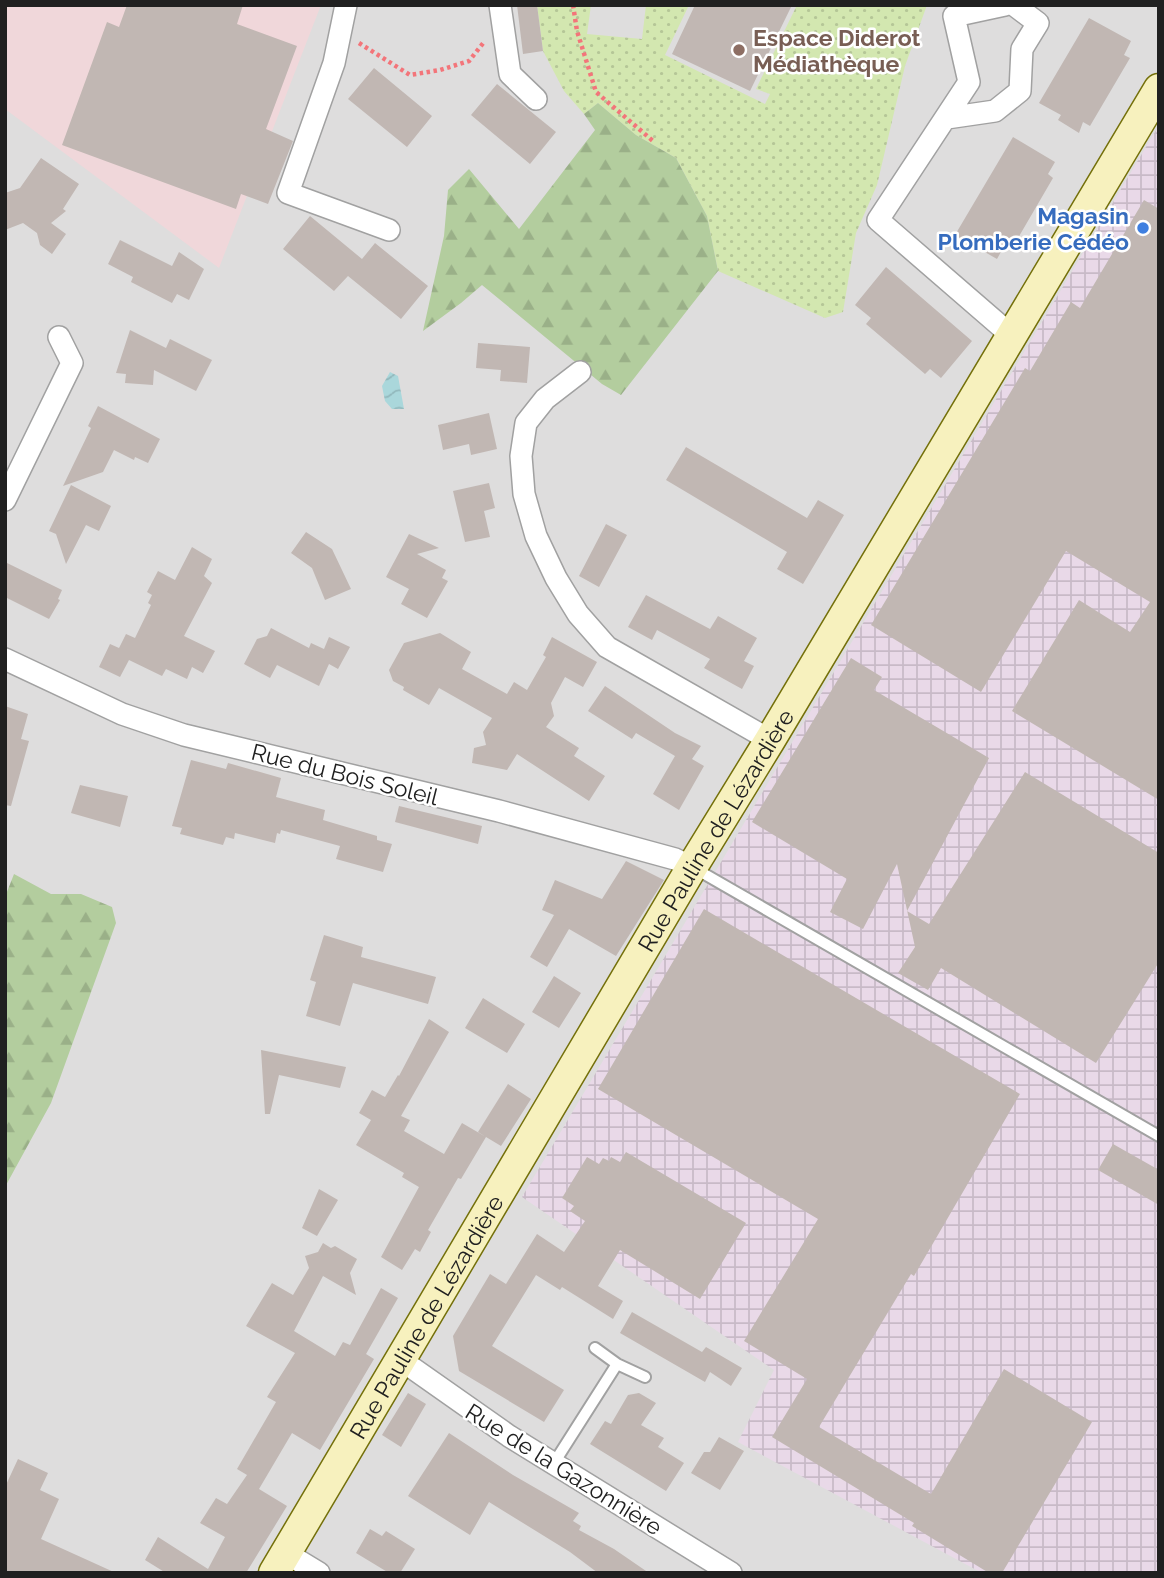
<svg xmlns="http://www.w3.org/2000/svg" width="1164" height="1578" viewBox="0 0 1164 1578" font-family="Raleway,sans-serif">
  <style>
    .residential { fill: #dedddd }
    .commercial { fill: #f0d7da }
    .industrial { fill: url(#industrial-grid) }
    .grass { fill: url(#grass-dots) }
    .forest { fill: url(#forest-firs) }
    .water { fill: url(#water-waves) }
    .building { fill: #c1b7b3 }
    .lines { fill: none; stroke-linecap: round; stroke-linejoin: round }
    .lane-casing { stroke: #a1a1a1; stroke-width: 14 }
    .street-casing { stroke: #a1a1a1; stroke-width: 24 }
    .secondary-casing { stroke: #74700a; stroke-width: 33 }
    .path { stroke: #f3757a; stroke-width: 4.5; stroke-dasharray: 3.5 3.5; stroke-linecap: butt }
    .lane { stroke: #fff; stroke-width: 10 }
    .street { stroke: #fff; stroke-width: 21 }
    .secondary { stroke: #f7f1be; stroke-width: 30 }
    .education-dot { fill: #8d6e63; stroke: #fff; stroke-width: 2.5 }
    .shop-dot { fill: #3f7fe0; stroke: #fff; stroke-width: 2.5 }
    .labels { text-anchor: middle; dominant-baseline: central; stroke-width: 5; stroke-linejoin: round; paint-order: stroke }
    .education-label { font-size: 23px; font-weight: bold; fill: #785e54; stroke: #fff; text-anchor: start }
    .shop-label { font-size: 23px; font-weight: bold; fill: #366cbe; stroke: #fff; text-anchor: end }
    .street-label { font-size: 23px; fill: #202020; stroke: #fff }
  </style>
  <defs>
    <pattern id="industrial-grid" width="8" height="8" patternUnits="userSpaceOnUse" patternTransform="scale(1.75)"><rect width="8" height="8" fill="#e9d9e8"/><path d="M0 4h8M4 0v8" fill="none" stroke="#c8bac7"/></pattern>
    <pattern id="grass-dots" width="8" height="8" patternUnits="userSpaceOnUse" patternTransform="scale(1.75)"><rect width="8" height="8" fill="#d3e7b0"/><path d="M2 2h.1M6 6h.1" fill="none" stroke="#b5c697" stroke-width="1.8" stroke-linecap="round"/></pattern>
    <pattern id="forest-firs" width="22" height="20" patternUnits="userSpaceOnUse" patternTransform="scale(1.75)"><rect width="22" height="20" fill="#b3cd9e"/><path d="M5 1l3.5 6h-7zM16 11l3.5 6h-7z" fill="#9ab088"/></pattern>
    <pattern id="water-waves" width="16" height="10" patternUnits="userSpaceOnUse" patternTransform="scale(1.75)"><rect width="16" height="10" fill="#aad7db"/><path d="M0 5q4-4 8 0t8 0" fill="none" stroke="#92b8bc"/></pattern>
  </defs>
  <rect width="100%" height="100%" fill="#f0ece7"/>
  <!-- residential -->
  <path class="residential" d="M5 5H1159V1573H5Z"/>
  <!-- commercial -->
  <path class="commercial" d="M5 5H321L219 268 5 109Z"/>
  <!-- industrial -->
  <path class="industrial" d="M1159 125V1573H982L738 1442 774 1370 522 1197Z"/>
  <!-- grass -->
  <path class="grass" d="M537 5H591L587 34 642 39 646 5H689L665 55 765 104 770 94 756 89 797 5H927L905 66 877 185 856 233 843 312 825 318 718 271 707 216 676 158 636 135 598 103 584 114 564 91 543 51Z"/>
  <!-- forest -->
  <path class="forest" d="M598 103 636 135 676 158 707 216 718 271 621 395 602 384 482 285 461 303 423 331 444 236 448 190 469 169 519 229 595 130 584 114Z
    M14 874 51 894H81L112 907 116 923 51 1103 5 1187V897Z"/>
  <!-- water -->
  <path class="water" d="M390 372 398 376 404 409H392L385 401 382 386Z"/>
  <!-- building -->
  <path class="building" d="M127 5H243L237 24 297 46 266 129 293 141 268 204 241 194 236 209 62 145 107 22 119 27Z
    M517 5H537L543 51 523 54Z
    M695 5H792L750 91 672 54Z
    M1089 18 1131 41 1124 55 1130 58 1090 126 1083 122 1079 133 1058 120 1061 115 1039 103Z
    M374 68 432 116 407 147 348 99Z
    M497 84 556 132 530 164 471 115Z
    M1013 137 1055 162 1048 174 1053 178 1014 245 1007 241 997 259 955 235Z
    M41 158 79 184 63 209 66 211 51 223 66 234 52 254 40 245 37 233 23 223 5 230V193L20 188Z
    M1144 200 1159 209V800L1012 711 1079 600 1130 632 1150 602 1066 551 981 692 871 625 1025 368 1030 371 1071 302 1080 308Z
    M310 216 362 259 375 243 428 286 401 319 348 276 334 291 283 249Z
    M120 240 172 266 179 252 204 269 189 300 177 294 172 303 131 282 133 277 108 264Z
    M886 267 972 341 941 378 930 369 925 374 866 324 871 318 855 305Z
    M130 330 166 348 170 339 212 360 196 391 154 370 153 385 125 383 126 374 116 373Z
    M478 343 530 347 527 383 500 381 501 370 476 368Z
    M98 406 160 439 148 463 135 457 134 460 114 450 103 472 63 486 91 428 88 426Z
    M489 413 497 449 471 455 469 444 443 450 438 425Z
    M686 447 807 518 818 500 844 515 803 584 777 569 787 552 666 480Z
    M489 483 495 508 484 511 490 537 465 542 453 491Z
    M71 485 111 506 99 531 86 525 66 564 56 534 49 531Z
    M606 524 627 535 599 587 579 576Z
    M306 532 332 549 351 589 325 600 312 568 291 553Z
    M409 534 439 548 417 554 446 570 442 578 448 581 427 618 401 604 409 589 386 577Z
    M192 547 212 559 204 576 212 583 184 636 215 651 203 673 192 667 187 679 166 669 162 676 129 660 120 677 99 667 110 644 119 648 126 634 135 638 151 605 148 603 152 595 147 592 158 571 175 580Z
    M5 562 62 590 58 599 60 600 49 619 5 597Z
    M646 595 710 629 718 616 757 638 744 661 754 666 742 689 704 668 710 659 657 630 652 640 628 627Z
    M271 628 309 648 311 643 324 649 329 637 350 647 338 669 329 664 319 686 277 665 270 678 244 664 257 639 267 636Z
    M440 633 471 652 462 669 507 694 514 682 527 690 546 657 543 655 552 637 597 662 583 687 565 677 551 703 554 716 546 727 579 748 574 756 605 776 589 801 517 754 507 770 472 763 474 748 486 745 483 732 492 718 439 688 429 705 403 690 404 687 393 681 389 670 404 643Z
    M851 658 882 677 874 690 989 758 907 911 929 924 1025 772 1159 853V962L1096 1063 941 968 928 990 898 973 915 947 897 864 863 929 830 912 847 879 752 822Z
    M605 686 675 733 701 746 692 759 704 766 679 810 653 794 675 756 636 733 632 739 588 711Z
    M5 706 28 714 21 739 29 741 11 806 5 805Z
    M191 760 226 769 228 763 281 778 276 797 325 810 323 820 377 836V840L392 844 383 872 336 859 340 846 281 830 280 834 277 833 275 843 235 833 234 839 226 837 223 845 180 834 182 828 172 826Z
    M80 785 128 796 120 827 71 813Z
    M399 806 482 826 478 844 395 822Z
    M626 861 664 880 616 956 569 929 547 967 530 957 554 915 542 910 555 880 602 899Z
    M704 909 1020 1094 914 1276 911 1274 819 1427 931 1494 1004 1369 1092 1422 1002 1573H989L912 1526 914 1523 772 1437 807 1379 744 1341 818 1219 598 1089Z
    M324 935 363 947 361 957 436 977 428 1004 353 983 340 1026 306 1016 316 982 310 980Z
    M554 976 581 993 559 1028 532 1012Z
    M483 998 525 1024 507 1053 465 1028Z
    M429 1019 449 1032 401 1116 410 1120 404 1131 444 1154 462 1123 486 1137 478 1132 508 1084 531 1099 501 1146 486 1137 461 1179 458 1178 428 1230 431 1232 420 1252 415 1249 402 1270 381 1257 419 1187 402 1177 404 1173 356 1145 371 1120 359 1113 372 1090 385 1097 398 1075 399 1076Z
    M261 1050 346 1067 340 1088 279 1075 270 1114H265Z
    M1113 1144 1159 1170V1205L1098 1170Z
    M626 1152 746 1223 700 1299 620 1250 598 1286 623 1301 613 1319 562 1287 560 1290 536 1275 492 1346 564 1390 544 1422 459 1371 453 1336 490 1274 506 1284 537 1234 564 1252 585 1221 570 1211 574 1206 562 1198 587 1157 599 1164 603 1158 609 1161 611 1157 620 1162Z
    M319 1189 338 1200 317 1236 302 1228Z
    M323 1243 331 1248 335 1246 357 1259 350 1273 356 1295 323 1276 294 1331 335 1356 343 1342 350 1345 381 1288 398 1298 366 1354 374 1359 320 1450 292 1433 259 1489 287 1506 246 1573H166L145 1560 158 1537 208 1569 225 1537 200 1523 216 1498 227 1504 247 1475 237 1469 276 1402 267 1397 295 1353 246 1326 272 1283 293 1295 309 1268 305 1256 318 1252Z
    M632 1312 702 1352 706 1347 742 1368 731 1386 710 1372 705 1382 620 1333Z
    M408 1393 426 1404 401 1447 382 1435Z
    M639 1393 656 1403 641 1425 664 1438 658 1447 684 1463 666 1491 590 1444 605 1421 611 1424 628 1395Z
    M449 1433 513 1475 579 1513 573 1521 581 1526 579 1530 614 1549 649 1573H598L570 1552 489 1502 470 1535 408 1496Z
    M719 1437 744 1451 720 1490 691 1473 704 1452H710Z
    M18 1459 48 1473 40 1490 59 1499 41 1539 116 1573H5V1487Z
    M370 1529 382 1536 386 1531 415 1549 400 1573H389L356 1553Z"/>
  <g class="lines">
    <!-- lane casing -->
    <g class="lane-casing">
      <path id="lane" d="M694 868 1159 1136
        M595 1348 617 1364 645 1377
        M554 1463 617 1364"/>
    </g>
    <!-- street casing -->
    <g class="street-casing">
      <path id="street" d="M346 5 334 63 288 193 389 230
        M500 5 510 74 536 99
        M1005 5 954 16 969 82 878 220 1012 336
        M947 118 995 111 1020 91 1022 49 1038 23 1014 5
        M580 372 545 399 526 423 521 456 524 494 536 536 556 578 578 614 607 647 770 740
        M5 500 72 363 59 337
        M5 659 122 714 184 735 499 811 675 859 692 867
        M401 1360 509 1436 731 1573
        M286 1553 319 1573"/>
    </g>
    <!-- secondary casing -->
    <g class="secondary-casing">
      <g id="secondary">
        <path id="s1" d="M274 1573 692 867 770 740 1159 89"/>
      </g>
    </g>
    <!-- path -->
    <path class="path" d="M573 5 577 31 596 92 653 141
      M359 43 410 75 440 70 469 61 484 42"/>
    <!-- lane -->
    <use href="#lane" class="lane"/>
    <!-- street -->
    <use href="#street" class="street"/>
    <!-- secondary -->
    <use href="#secondary" class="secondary"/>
  </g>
  <!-- markers -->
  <circle class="education-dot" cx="739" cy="50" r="7"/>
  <circle class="shop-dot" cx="1143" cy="228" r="7"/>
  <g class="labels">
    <!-- education labels -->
    <g class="education-label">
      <text x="753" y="37">Espace Diderot<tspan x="753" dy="26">Médiathèque</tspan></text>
    </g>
    <!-- shop labels -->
    <g class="shop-label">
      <text x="1129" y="215">Magasin<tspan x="1129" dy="26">Plomberie Cédéo</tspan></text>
    </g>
    <!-- street labels -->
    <g class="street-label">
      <text transform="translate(345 774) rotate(14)">Rue du Bois Soleil</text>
      <text stroke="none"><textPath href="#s1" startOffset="864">Rue Pauline de Lézardière</textPath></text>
      <text stroke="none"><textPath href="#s1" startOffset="298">Rue Pauline de Lézardière</textPath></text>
      <text transform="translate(564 1469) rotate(32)">Rue de la Gazonnière</text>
    </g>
  </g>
  <!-- border -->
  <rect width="1164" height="1578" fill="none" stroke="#202020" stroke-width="14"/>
</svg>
